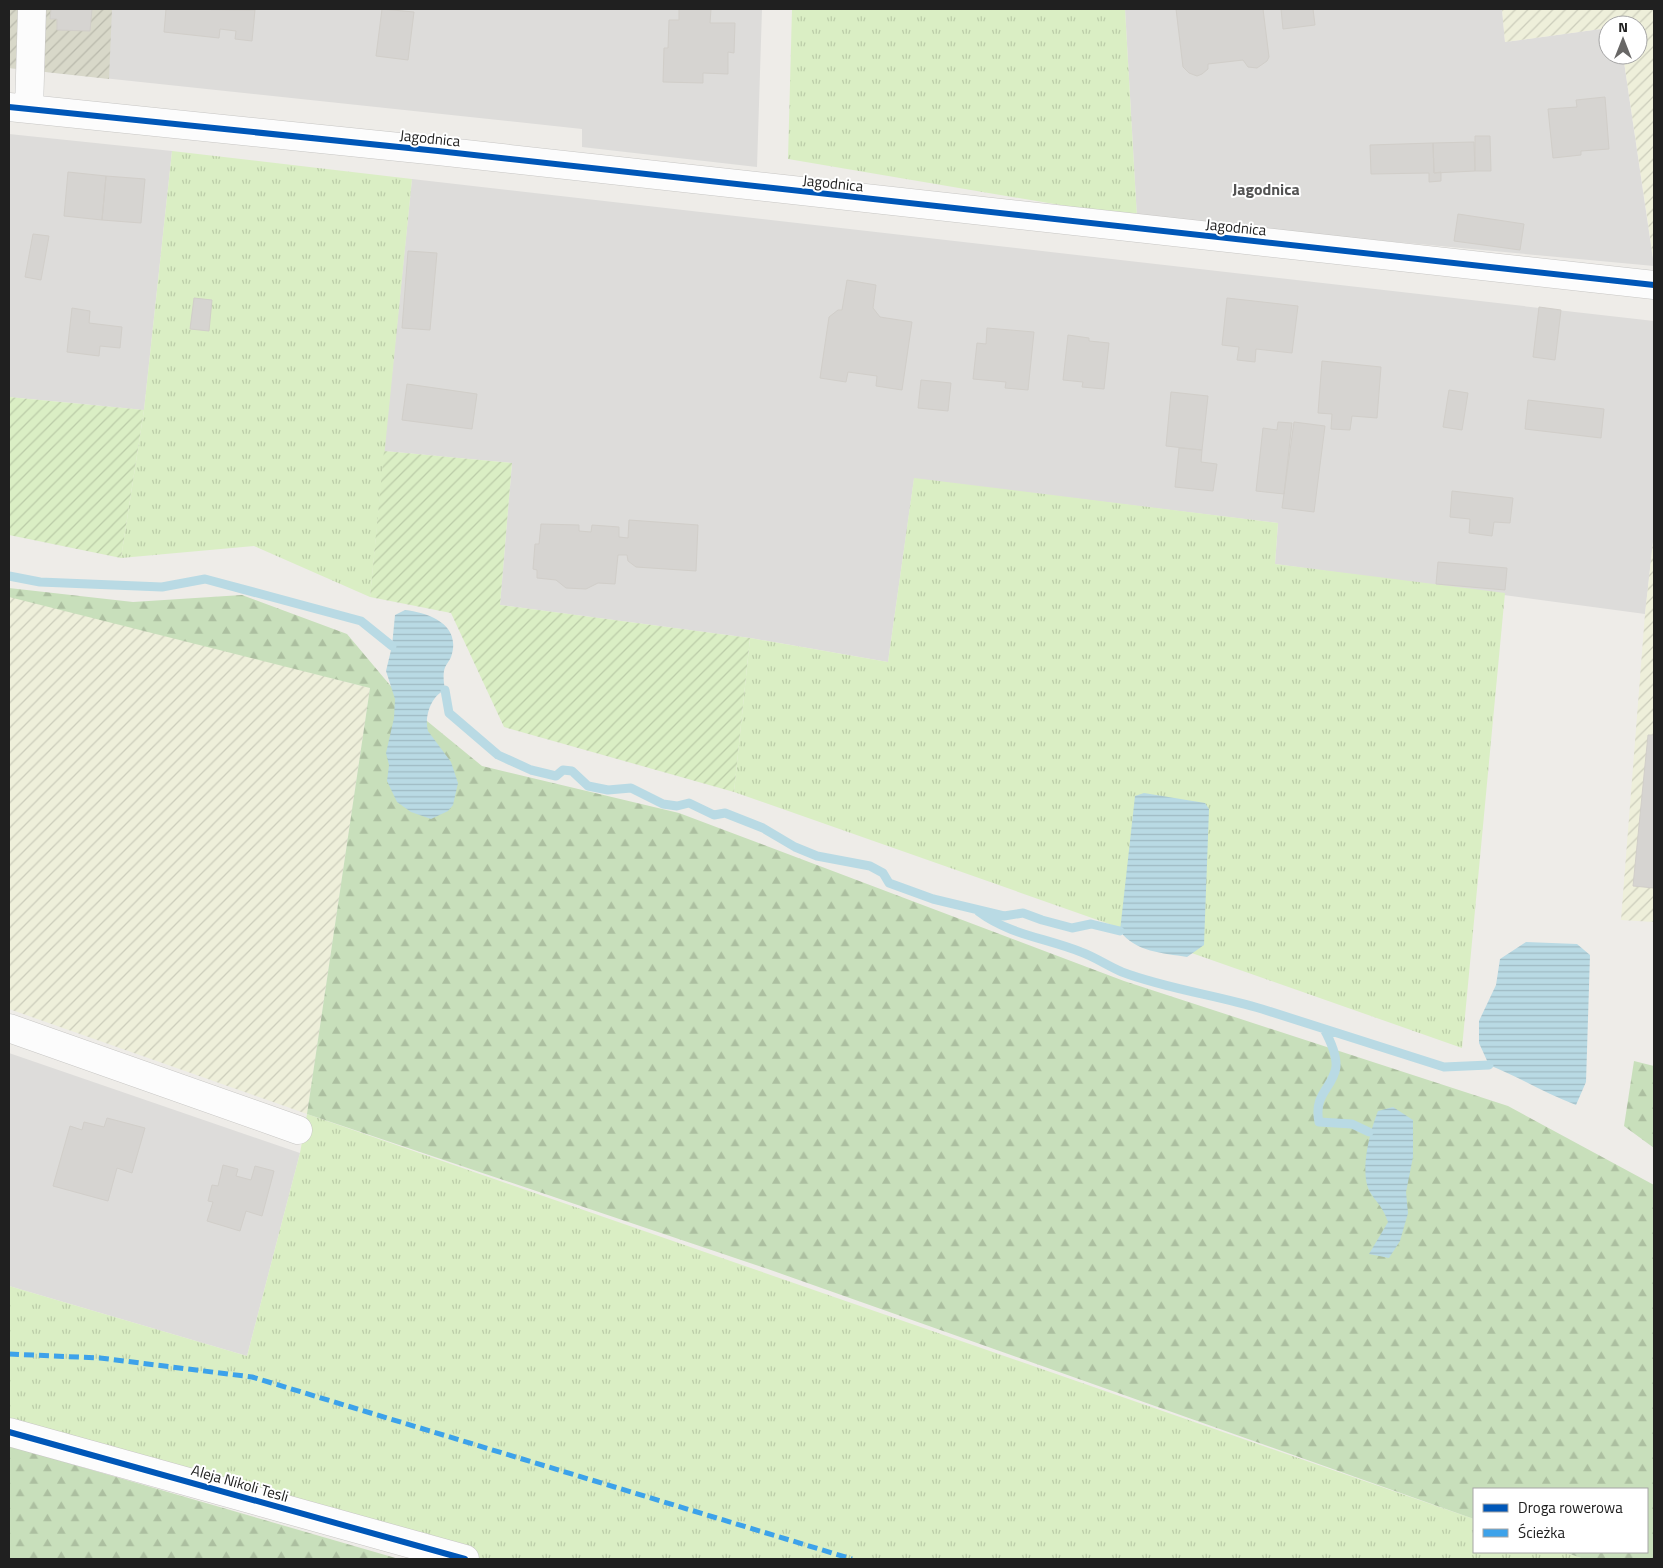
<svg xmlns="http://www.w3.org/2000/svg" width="1663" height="1568" viewBox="0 0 1663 1568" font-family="'Titillium Web',sans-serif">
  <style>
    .residential { fill: #dddcda }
    .construction { fill: url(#construction-furrows) }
    .farmland { fill: url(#farmland-furrows) }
    .grass { fill: url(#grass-tufts) }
    .forest { fill: url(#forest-firs) }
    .garden { fill: url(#garden-furrows) }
    .water { fill: url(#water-rules) }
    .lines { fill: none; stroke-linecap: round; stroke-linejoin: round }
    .stream { stroke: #b9dae4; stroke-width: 9 }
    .building { fill: #d6d4d1; stroke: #d1cec9 }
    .minor-casing { stroke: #c7c6c4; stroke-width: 29 }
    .minor { stroke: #fcfcfc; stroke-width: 28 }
    .quiet { stroke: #3da2ea; stroke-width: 5; stroke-dasharray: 10 5; stroke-linecap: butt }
    .cycleway-casing { stroke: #fff; stroke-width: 9 }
    .cycleway { stroke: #0057b8; stroke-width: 6 }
    .labels { text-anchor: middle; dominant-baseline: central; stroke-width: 4; stroke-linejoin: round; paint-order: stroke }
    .street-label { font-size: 15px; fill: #202020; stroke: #fff }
    .neighbourhood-label { font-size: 16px; font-weight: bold; fill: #535353; stroke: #fff }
  </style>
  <defs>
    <pattern id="construction-furrows" width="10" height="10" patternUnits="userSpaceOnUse" patternTransform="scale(1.25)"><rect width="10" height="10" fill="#d8d8c9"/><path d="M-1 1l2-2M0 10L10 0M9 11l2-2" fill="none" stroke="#b9b9ac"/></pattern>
    <pattern id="farmland-furrows" width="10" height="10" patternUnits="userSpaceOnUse" patternTransform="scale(1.25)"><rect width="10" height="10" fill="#eeefda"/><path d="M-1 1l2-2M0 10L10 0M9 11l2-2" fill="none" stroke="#cccdbb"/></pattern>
    <pattern id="grass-tufts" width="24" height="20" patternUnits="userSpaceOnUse" patternTransform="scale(1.25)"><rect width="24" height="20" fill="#daeec4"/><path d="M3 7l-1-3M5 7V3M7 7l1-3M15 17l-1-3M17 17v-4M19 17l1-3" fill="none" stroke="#bbcca8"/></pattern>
    <pattern id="forest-firs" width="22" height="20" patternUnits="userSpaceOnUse" patternTransform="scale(1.25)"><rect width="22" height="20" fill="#c8dfbb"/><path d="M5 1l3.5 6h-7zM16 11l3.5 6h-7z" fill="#acbfa0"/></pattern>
    <pattern id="garden-furrows" width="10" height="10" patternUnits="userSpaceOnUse" patternTransform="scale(1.25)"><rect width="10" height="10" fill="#daeec4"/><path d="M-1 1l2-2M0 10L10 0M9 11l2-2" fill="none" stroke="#bbcca8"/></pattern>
    <pattern id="water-rules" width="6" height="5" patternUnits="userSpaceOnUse" patternTransform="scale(1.25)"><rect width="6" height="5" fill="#b9dae4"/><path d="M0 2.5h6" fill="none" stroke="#9fbbc3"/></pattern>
  </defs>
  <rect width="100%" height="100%" fill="#eeece8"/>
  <!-- residential -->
  <path class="residential" d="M9 9H762L757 167 582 147V129L9 68Z
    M1125 9H1502L1505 42 1608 28V55H1623L1654 266 1137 218Z
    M9 134 172 151 144 410 9 397Z
    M412 179 1654 321V533L1645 614 1275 564 1278 523 914 479 888 662 750 638 500 605 512 463 384 451Z
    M9 1053 300 1153 247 1356 9 1286Z"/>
  <!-- construction -->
  <path class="construction" d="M9 9H112L109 79 9 68Z"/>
  <!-- farmland -->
  <path class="farmland" d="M1502 9H1654V264L1623 55H1638V25H1608V28L1505 42Z
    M1654 533V922L1621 920 1645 614Z
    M9 595 370 688 307 1114 9 1009Z"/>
  <!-- grass -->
  <path class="grass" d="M792 9H1125L1137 218 788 159Z
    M172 151 412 179 370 597 254 546 121 558 144 410Z
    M914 478 1278 523 1275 564 1505 593 1462 1048 734 792 750 638 888 662Z
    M307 1114 1474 1519V1552H1564L1584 1559H454L9 1426V1286L247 1356 300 1153Z"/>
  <!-- forest -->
  <path class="forest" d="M9 588 133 602 242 595 347 634 405 703 482 766 679 813 1124 981 1508 1106 1654 1185V1559H1584L1564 1552H1647V1489H1474V1519L765 1268 307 1114 370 688 9 597Z
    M1634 1061 1654 1066V1148L1624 1126Z
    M9 1446 399 1559H9Z"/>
  <!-- garden -->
  <path class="garden" d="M9 397 144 410 121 558 9 535Z
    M384 451 512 463 500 605 750 638 734 792 504 727 451 613 370 597Z"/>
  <!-- water -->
  <path class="water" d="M405 610C430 613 462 625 451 657 449 662 445 665 444 671 443 677 444 684 445 690 431 696 424 717 428 731L451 762 458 783 453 805 448 811 431 819 411 812 397 802 387 781 389 765 386 753 394 718 395 699 386 671 392 646 395 615Z
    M1144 793 1205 803 1209 809 1204 945 1187 957C1163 953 1135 952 1120 931L1135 796Z
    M1526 942 1577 944 1590 955 1586 1082 1576 1105C1546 1094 1519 1077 1489 1065L1479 1043V1021L1496 985 1500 959Z
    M1393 1107 1413 1120V1157L1406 1192 1408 1213 1400 1241 1389 1258 1369 1254 1388 1222C1382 1205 1378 1205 1370 1192 1359 1173 1370 1131 1378 1111Z"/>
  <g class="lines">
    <!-- stream -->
    <path class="stream" d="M9 576 40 582 162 587 205 579 361 621 392 646
      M445 690 449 713 498 755 531 770 556 776 563 770 572 771 588 786 608 790 631 788 663 804 677 806 689 803 714 815 725 813 763 828 795 847 817 856 870 866 883 873 889 883 933 899 1004 916 1023 913 1042 920 1072 928 1091 924 1120 931
      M979 912C1010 935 1046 938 1081 952 1095 957 1108 966 1122 972 1167 989 1216 995 1262 1009L1444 1067 1489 1065
      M1324 1029C1330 1040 1337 1054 1336 1067 1333 1088 1313 1094 1319 1122L1352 1124 1369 1132"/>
  </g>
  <!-- building -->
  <path class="building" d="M51 9H92L90 31 57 30V19H50Z
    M166 9 255 10 252 41 235 39 236 31 220 29 219 38 164 32Z
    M382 9 414 12 408 60 376 56Z
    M679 9H711L710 23H735L734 53 728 52V74L703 73V83L663 82 664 48H668L669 20H679Z
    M1176 9H1263L1269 57 1267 61 1257 68 1248 67 1243 60 1208 64V69L1202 74 1197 76 1189 73 1183 67Z
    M1281 9H1313L1315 25 1283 29Z
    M1605 97 1609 149 1581 151V155L1553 158 1548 109 1577 107 1576 100Z
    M1475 136H1490L1491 171H1475Z
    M1474 142 1475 171 1434 173 1433 143Z
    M1433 143 1434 173 1441 172V181L1429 182V173L1371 174 1370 145Z
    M68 172 106 176 102 220 64 216Z
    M106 176 145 179 141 223 102 220Z
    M1458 214 1524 224 1520 250 1454 241Z
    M33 234 49 236 41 280 25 277Z
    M408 251 437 253 430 330 402 328Z
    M847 280 876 285 873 308 880 317 912 322 902 390 876 386 877 376 848 372 846 382 820 378 829 317 838 310H842Z
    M194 298 212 300 209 331 190 329Z
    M1227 298 1298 306 1292 353 1256 349 1255 362 1237 360 1239 347 1222 345Z
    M1539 307 1561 310 1555 360 1533 357Z
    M72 308 90 311 89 323 122 327 120 348 100 346 99 356 67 352Z
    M987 328 1034 332 1028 390 1005 388 1006 382 973 379 977 343 986 344Z
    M1068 335 1089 338V341L1109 343 1104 389 1082 387 1083 382 1063 380Z
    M1322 361 1381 367 1377 418 1352 416 1350 430 1331 429 1332 414 1318 413Z
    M921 380 951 383 948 411 918 408Z
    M407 384 477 394 472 429 402 420Z
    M1449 390 1468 393 1462 430 1443 427Z
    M1171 392 1208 396 1202 450 1166 446Z
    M1528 400 1604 409 1601 438 1525 429Z
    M1278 422 1292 423 1284 494 1256 491 1263 428 1277 430Z
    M1294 422 1325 426 1314 512 1282 508Z
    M1179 448 1202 450 1201 462 1217 464 1213 491 1175 487Z
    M1452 491 1513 498 1510 523 1494 522 1492 536 1469 533 1470 519 1450 517Z
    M629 520 698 525 696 571 636 567 628 561 627 555H618L615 584 598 583 586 589 566 588 556 580 537 578V570L533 569 535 544H539L541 524 579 525V531L591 532 592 525 619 527V537L628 538Z
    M1438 562 1507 568 1505 590 1436 584Z
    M1648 735H1654V888L1633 886Z
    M107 1118 145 1128 132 1173 117 1168 108 1201 53 1186 70 1126 82 1130 84 1122 104 1127Z
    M223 1165 238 1169 236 1176 251 1180 255 1166 274 1171 262 1216 246 1211 240 1231 207 1221 213 1202 208 1201 212 1185 218 1186Z"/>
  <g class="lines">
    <!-- minor casing -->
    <g class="minor-casing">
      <path id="minor" d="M9 107 438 151 1654 285
        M29 109 32 9
        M9 1028 298 1130
        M9 1432 465 1559"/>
    </g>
    <!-- minor -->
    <use href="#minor" class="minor"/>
    <!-- quiet -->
    <path class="quiet" d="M9 1354 100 1358 252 1377 852 1559"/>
    <!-- cycleway casing -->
    <g class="cycleway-casing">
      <path id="cycleway" d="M9 107 438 151 1654 285
        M9 1432 465 1559"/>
    </g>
    <!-- cycleway -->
    <use href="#cycleway" class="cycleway"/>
  </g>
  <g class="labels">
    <!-- street labels -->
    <g class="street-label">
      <text transform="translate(430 138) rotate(6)">Jagodnica</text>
      <text transform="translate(833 183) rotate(6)">Jagodnica</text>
      <text transform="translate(1236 227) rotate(6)">Jagodnica</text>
      <text transform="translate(240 1483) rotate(16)">Aleja Nikoli Tesli</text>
    </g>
    <!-- neighbourhood labels -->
    <g class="neighbourhood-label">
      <text x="1266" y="189">Jagodnica</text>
    </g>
  </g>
  <!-- border -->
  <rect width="1663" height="1568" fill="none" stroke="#202020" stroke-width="20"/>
  <!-- legend -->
  <rect x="1473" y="1488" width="175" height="65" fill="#ffffff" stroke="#a6a6a6"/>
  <rect x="1483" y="1504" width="25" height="8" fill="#0057b8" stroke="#a6a6a6"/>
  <text x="1518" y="1513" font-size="15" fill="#202020">Droga rowerowa</text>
  <rect x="1483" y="1529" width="25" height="8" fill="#3da2ea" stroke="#a6a6a6"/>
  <text x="1518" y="1538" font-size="15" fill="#202020">Ścieżka</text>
  <!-- north arrow -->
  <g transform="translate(1623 40)"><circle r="24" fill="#ffffff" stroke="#a6a6a6"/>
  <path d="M0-4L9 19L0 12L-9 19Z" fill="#686766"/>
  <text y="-8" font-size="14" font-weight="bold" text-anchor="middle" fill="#202020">N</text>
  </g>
</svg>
